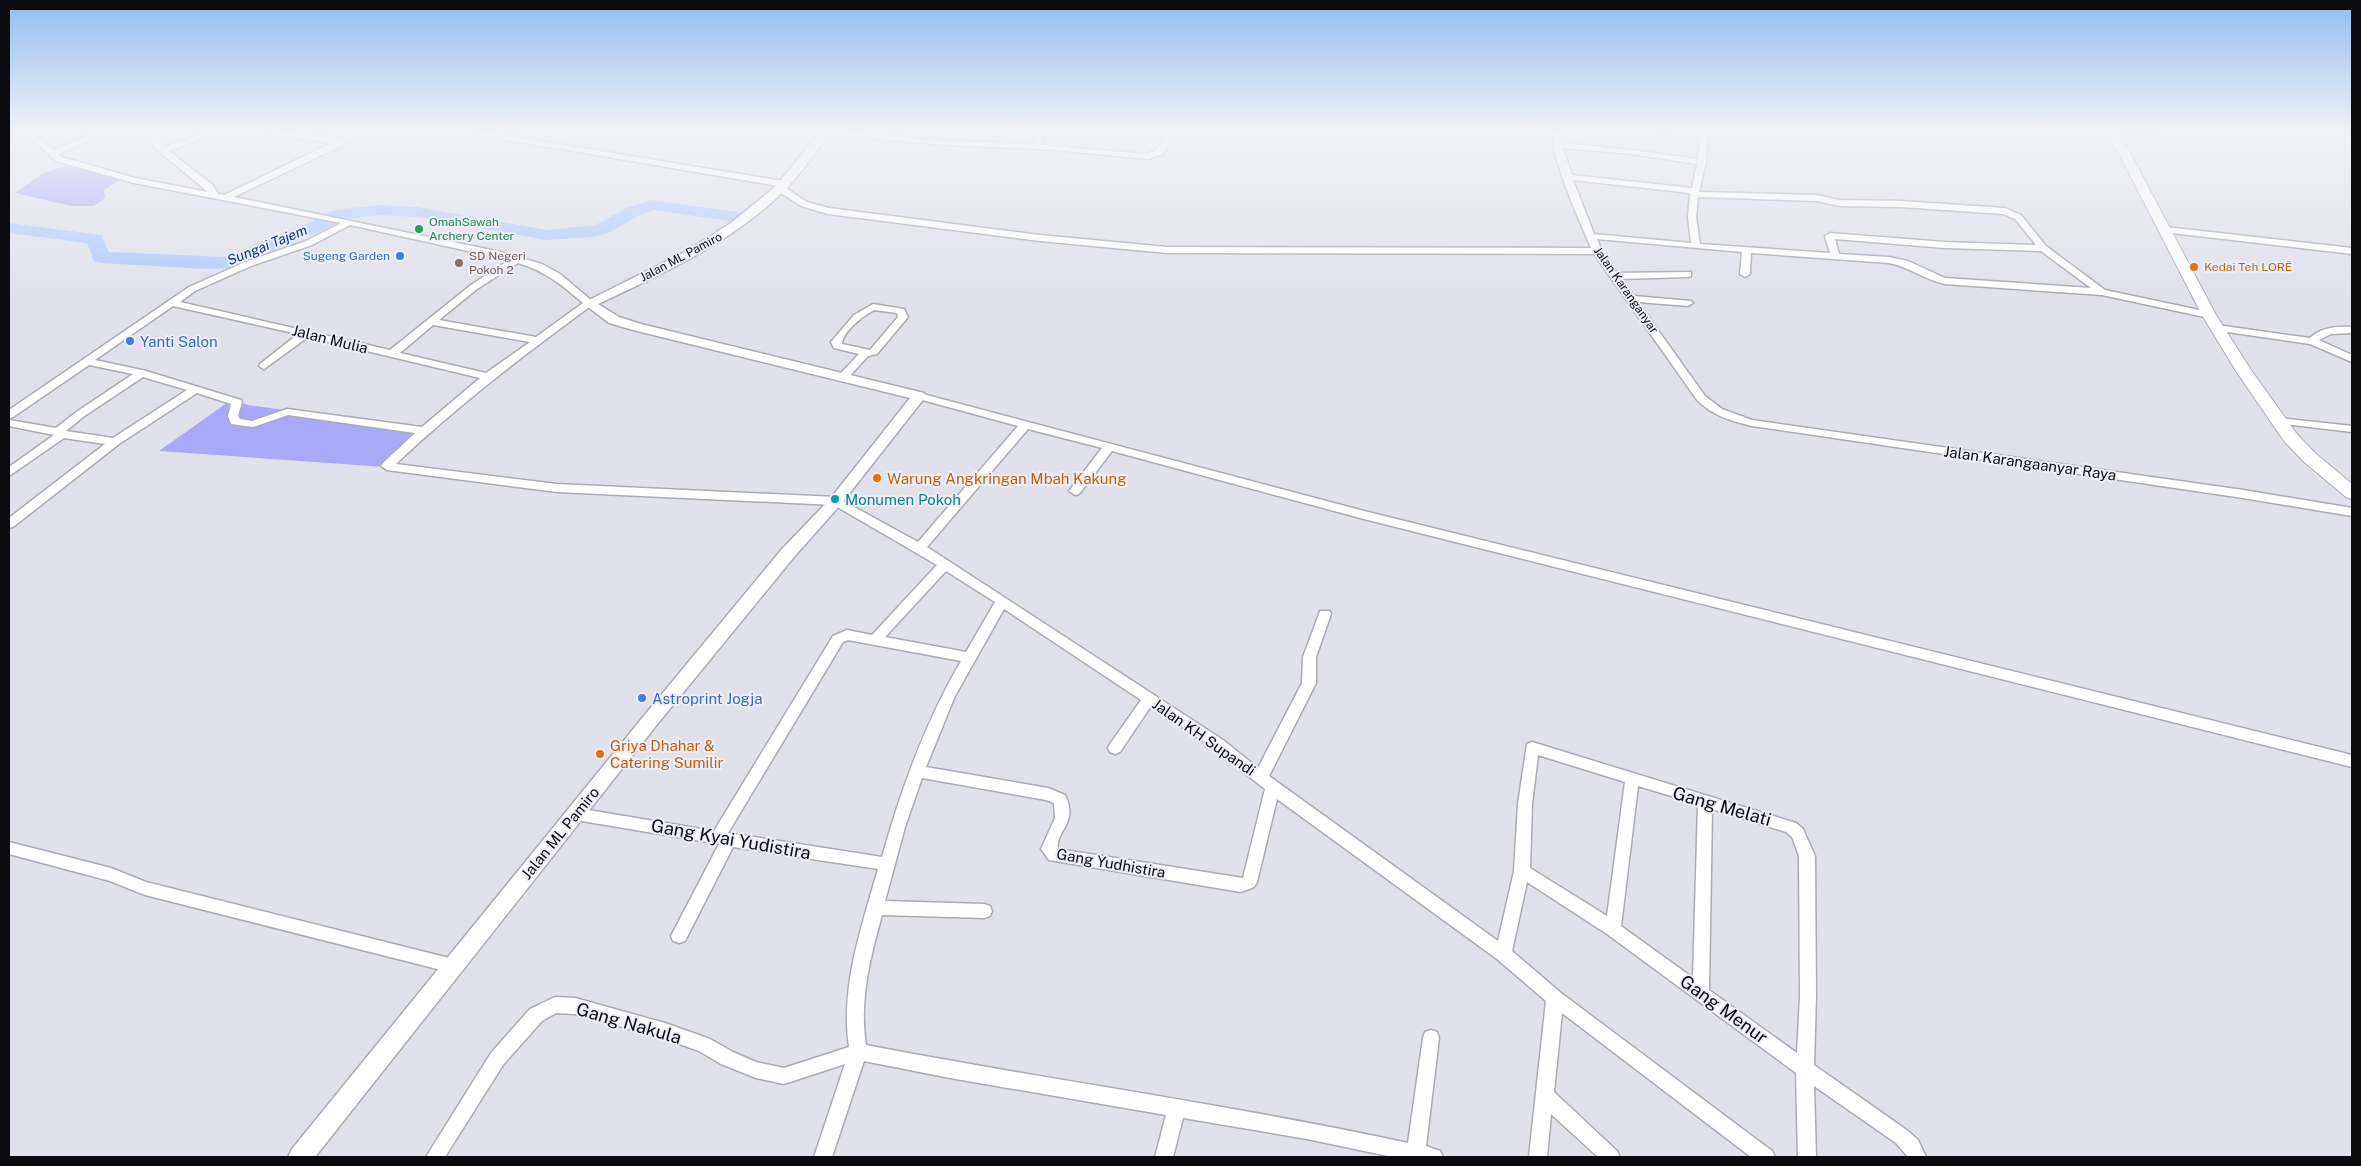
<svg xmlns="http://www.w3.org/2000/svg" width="2361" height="1166" viewBox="0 0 2361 1166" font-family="'Public Sans',sans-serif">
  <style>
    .green { fill: #a9a8f9 }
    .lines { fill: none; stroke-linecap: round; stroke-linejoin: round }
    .river { fill: #b1cbfd; fill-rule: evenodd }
    .minor-casing { stroke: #ababb6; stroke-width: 3 }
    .tertiary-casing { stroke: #ababb6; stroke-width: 3 }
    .secondary-casing { stroke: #ababb6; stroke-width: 2 }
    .minor { fill: #fff; fill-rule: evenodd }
    .tertiary { fill: #fff; fill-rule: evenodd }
    .secondary { fill: #fff; fill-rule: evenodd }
    .leisure-dot { fill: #2e9e5b; stroke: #edeef9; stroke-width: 2 }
    .shop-dot { fill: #3f7fe0; stroke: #edeef9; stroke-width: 2 }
    .education-dot { fill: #8d6e63; stroke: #edeef9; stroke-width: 2 }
    .food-dot { fill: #e8710a; stroke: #edeef9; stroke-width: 2 }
    .culture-dot { fill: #0f9aa8; stroke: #edeef9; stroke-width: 2 }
    .labels { text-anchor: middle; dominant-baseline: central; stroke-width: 4; stroke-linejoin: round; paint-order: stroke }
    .far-leisure-label { font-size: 12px; fill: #27864d; stroke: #edeef9; text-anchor: start }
    .far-shop-label { font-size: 12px; fill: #366cbe; stroke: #edeef9; text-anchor: end }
    .far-education-label { font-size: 12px; fill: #785e54; stroke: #edeef9; text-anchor: start }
    .far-street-label { font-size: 12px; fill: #0b0b0f; stroke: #edeef9 }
    .far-food-label { font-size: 12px; fill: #c56008; stroke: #edeef9; text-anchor: start }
    .far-water-label { font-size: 14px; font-style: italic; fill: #07308a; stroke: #edeef9 }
    .street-label { font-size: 15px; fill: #0b0b0f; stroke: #edeef9 }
    .shop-label { font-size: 15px; fill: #366cbe; stroke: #edeef9; text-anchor: start }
    .food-label { font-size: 15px; fill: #c56008; stroke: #edeef9; text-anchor: start }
    .culture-label { font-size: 15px; fill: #0d838f; stroke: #edeef9; text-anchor: start }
    .near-street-label { font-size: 18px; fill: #0b0b0f; stroke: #edeef9 }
  </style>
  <rect width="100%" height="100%" fill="#e0e1eb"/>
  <!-- green -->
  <path class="green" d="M65 166 123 178 104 190 105 198 94 206H71L15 193 43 173Z
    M231 400 248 405 422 430 385 467 159 451Z"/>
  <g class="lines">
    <!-- river -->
    <path class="river" d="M651 200 737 212 743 213 746 217 743 221 737 222 653 210 638 216 608 233 591 237 547 240 417 217 378 215 345 219 321 231 229 268 207 269 101 263 94 261 87 243 9 233V223L101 235 109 252 226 257 309 223 335 210 378 205 417 207 547 230 596 225 626 208Z"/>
    <!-- minor casing -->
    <g class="minor-casing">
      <path id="minor" d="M21 132C36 131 44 141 54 150L96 132H106L59 154 62 157 135 178 208 192 155 148 146 132H154L164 147 207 132H218L169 151 213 185 218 194 224 195 331 143 264 134 260 132H281L339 139 354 132H364L345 144 234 197 501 252 542 264 560 274 592 301V305C524 355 458 405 396 464L557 484 836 497 918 542 1018 426 915 398V394L919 393 1364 511 2352 755V767L1364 519 1112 451 1079 494 1075 495 1069 491 1102 448 1028 429 927 547 1223 740 1258 768 1302 683 1303 657 1319 614 1320 611H1330L1331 614 1316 657V683L1269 776 1498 941 1514 871 1518 804 1527 744 1532 742 1796 823 1803 829 1815 856 1816 996 1814 1065 1908 1131 1918 1140 1926 1157H1908L1896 1143 1814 1086 1816 1157H1798L1796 1073 1607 934 1527 882 1512 951 1561 993 1772 1151 1775 1157H1751L1562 1013 1554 1092 1617 1151 1620 1157H1598L1551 1114 1547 1157H1529L1546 1001 1497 959 1277 799 1257 882 1254 887 1241 892 1049 860 1041 849 1055 818 1054 803 1046 800 922 778 905 827 885 901 984 904 990 906 992 911 990 916 984 918 882 915C870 958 859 1001 866 1045 1047 1080 1228 1104 1408 1143L1423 1038 1425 1032 1431 1030 1437 1032 1439 1038 1426 1146 1440 1151 1443 1157H1393L1307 1139 1183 1118 1173 1157H1155L1166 1115 950 1078 864 1061 832 1157H814L845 1064 784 1084 756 1078 721 1064 699 1051 665 1039 575 1014 556 1013 542 1021 503 1065 445 1157H426L491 1053 530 1009 555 997 575 998 665 1023 710 1039 733 1052 756 1062 784 1068 849 1047C840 986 862 926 878 869L733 847 685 941 679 943 673 941 671 936 719 844 576 820 571 818 569 814 571 810 576 808 714 831 833 636 847 630 872 635 937 565 834 505 557 492 387 470 381 466 383 463 415 433 288 415 253 427 231 424 228 416 231 404 197 393 119 444 13 527 9 528V518L105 444 64 438 9 476V467L54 435 9 426V420L56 428 75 413 133 374 89 365 13 417 9 418V410L189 287 245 262 306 241 341 223 134 183 56 161 33 140ZM350 225 509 260 471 285 390 350 180 302 195 291 251 266 312 245ZM518 263C545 271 562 285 583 303L536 337 439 320 477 289ZM173 306 298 334 260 364 259 366 264 369 308 337 480 378 422 427 287 409 252 421 240 419 238 416 242 402 241 400 146 371 95 360ZM433 325 530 342 486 373 400 353ZM143 377 187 390 113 438 66 431 83 417ZM946 571 995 602 966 652 885 637ZM1004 609 1141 700 1110 744 1108 748 1110 752 1115 754 1120 752 1151 706 1213 748 1265 789 1243 878 1058 849C1055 831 1079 823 1065 795L1048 788 926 767 955 696ZM848 640 961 661C925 723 901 789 882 857L728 833 843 642ZM1538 755 1625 782 1607 916 1530 868 1532 804ZM1638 786 1698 804 1693 978 1621 926ZM1712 809 1786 832 1792 837 1799 856 1800 996 1797 1053 1709 990Z
        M468 132H485L783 181 787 184 783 186 807 202 829 208 1040 235 1167 247 1591 248C1577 214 1556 172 1552 132H1560L1562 143 1632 150 1698 159 1700 132H1708L1706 162 1699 192 1817 195 1839 200 1901 201 2005 208 2021 215 2046 246 2105 290 2209 312 2214 315 2209 318 2102 295 1944 284C1924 279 1909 267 1889 263L1751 253 1750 274 1745 277 1740 274 1742 252 1597 239 1602 251 1617 273 1691 272V276L1688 277 1621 279 1634 296 1691 301 1693 303 1688 306 1638 302 1705 396 1722 409 1752 420 2243 490 2352 508V516L2243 498 1752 426C1731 421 1713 416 1697 400L1594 254 1167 253 1040 241 828 214 801 206 776 190 775 188 778 186 472 134ZM1563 148 1632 154 1697 164 1692 188 1572 175ZM1573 180 1690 193 1688 217 1691 243 1594 234ZM1698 197 1817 201 1839 206 1901 207 2003 214 2015 219 2036 245 1945 242 1830 233 1825 236 1830 253 1700 244 1696 217ZM1835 239 1945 248 2041 251 2091 288 1945 278 1908 261 1889 257 1839 254Z
        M821 132H848L931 140 1033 144 1038 132H1046L1041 145 1147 154 1157 150 1167 132H1175L1163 154 1148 159 1056 150 931 144 825 134Z
        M1649 132H1668L1669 133 1665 135Z
        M2114 132H2167L2168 133 2164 135 2118 134Z
        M2166 227 2352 248V254L2163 232V228Z
        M873 304 904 309 908 317 877 354 868 356 847 379H839V375L859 354 834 348 831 342 854 315ZM874 310 897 313 898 317 870 350 842 344C843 331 863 316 874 310Z
        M2217 325 2310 338C2321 327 2337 326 2352 327V333L2331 334 2319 340 2352 355V362L2310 344 2213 330 2212 328Z
        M2279 418 2352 426V432L2275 423 2274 421Z
        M9 842 111 868 146 882 453 959 459 961 461 966 459 971 453 973 145 895 110 881 9 854Z"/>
    </g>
    <!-- tertiary casing -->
    <g class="tertiary-casing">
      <path id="tertiary" d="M820 132H830C816 152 801 174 783 192 730 243 664 273 598 304L619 317 641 324 924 393 926 396 841 504 794 557 655 727 315 1157H288L292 1149 643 717 782 549 831 498 910 398 633 330 609 323 583 303 685 252 731 223 775 187Z"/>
    </g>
    <!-- secondary casing -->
    <g class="secondary-casing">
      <path id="secondary" d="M2102 132H2114L2127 147 2216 315 2251 370 2296 433 2315 453 2352 484V499L2346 497 2303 461 2284 441 2236 371 2202 315 2116 148Z"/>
    </g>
    <!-- minor -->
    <use href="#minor" class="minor"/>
    <!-- tertiary -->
    <use href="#tertiary" class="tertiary"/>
    <!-- secondary -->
    <use href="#secondary" class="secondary"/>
  </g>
  <!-- sky -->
  <linearGradient id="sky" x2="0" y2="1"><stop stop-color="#92bdf0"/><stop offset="0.45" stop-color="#f1f2f6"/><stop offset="1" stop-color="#f1f2f6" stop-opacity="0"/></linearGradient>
  <rect width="2361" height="295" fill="url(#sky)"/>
  <!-- markers -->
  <circle class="leisure-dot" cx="419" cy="229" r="5"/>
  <g class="shop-dot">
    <circle cx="400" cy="256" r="5"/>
    <circle cx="130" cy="341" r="5"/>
    <circle cx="642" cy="698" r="5"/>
  </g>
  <circle class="education-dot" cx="459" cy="263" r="5"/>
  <g class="food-dot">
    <circle cx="2194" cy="267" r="5"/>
    <circle cx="877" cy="478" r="5"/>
    <circle cx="600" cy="754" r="5"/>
  </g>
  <circle class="culture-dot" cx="835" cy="499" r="5"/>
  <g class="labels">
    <!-- far-leisure labels -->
    <g class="far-leisure-label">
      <text x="429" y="222">OmahSawah<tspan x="429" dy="14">Archery Center</tspan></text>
    </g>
    <!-- far-shop labels -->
    <g class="far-shop-label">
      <text x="390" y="256">Sugeng Garden</text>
    </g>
    <!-- far-education labels -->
    <g class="far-education-label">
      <text x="469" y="256">SD Negeri<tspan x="469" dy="14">Pokoh 2</tspan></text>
    </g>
    <!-- far-street labels -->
    <g class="far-street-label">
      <text transform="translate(681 257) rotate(-28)">Jalan ML Pamiro</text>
      <text transform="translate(1626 290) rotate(55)">Jalan Karanganyar</text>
    </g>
    <!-- far-food labels -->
    <g class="far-food-label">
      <text x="2204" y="267">Kedai Teh LORĒ</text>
    </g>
    <!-- far-water labels -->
    <g class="far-water-label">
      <text transform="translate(267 245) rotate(-22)">Sungai Tajem</text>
    </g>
    <!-- street labels -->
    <g class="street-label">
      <text transform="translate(330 339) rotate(14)">Jalan Mulia</text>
      <text transform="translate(2030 463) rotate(8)">Jalan Karangaanyar Raya</text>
      <text transform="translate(1204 737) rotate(35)">Jalan KH Supandi</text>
      <text transform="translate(560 833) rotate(-51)">Jalan ML Pamiro</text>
      <text transform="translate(1111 863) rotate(10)">Gang Yudhistira</text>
    </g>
    <!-- shop labels -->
    <g class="shop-label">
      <text x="140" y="341">Yanti Salon</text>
      <text x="652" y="698">Astroprint Jogja</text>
    </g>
    <!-- food labels -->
    <g class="food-label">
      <text x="887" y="478">Warung Angkringan Mbah Kakung</text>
      <text x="610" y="745">Griya Dhahar &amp;<tspan x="610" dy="17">Catering Sumilir</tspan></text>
    </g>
    <!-- culture labels -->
    <g class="culture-label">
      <text x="845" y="499">Monumen Pokoh</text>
    </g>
    <!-- near-street labels -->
    <g class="near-street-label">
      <text transform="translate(1722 806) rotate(16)">Gang Melati</text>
      <text transform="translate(731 839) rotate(10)">Gang Kyai Yudistira</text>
      <text transform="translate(1724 1009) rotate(36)">Gang Menur</text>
      <text transform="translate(629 1023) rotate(16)">Gang Nakula</text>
    </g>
  </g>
  <!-- border -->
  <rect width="2361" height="1166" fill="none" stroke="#0b0b0f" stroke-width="20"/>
</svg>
